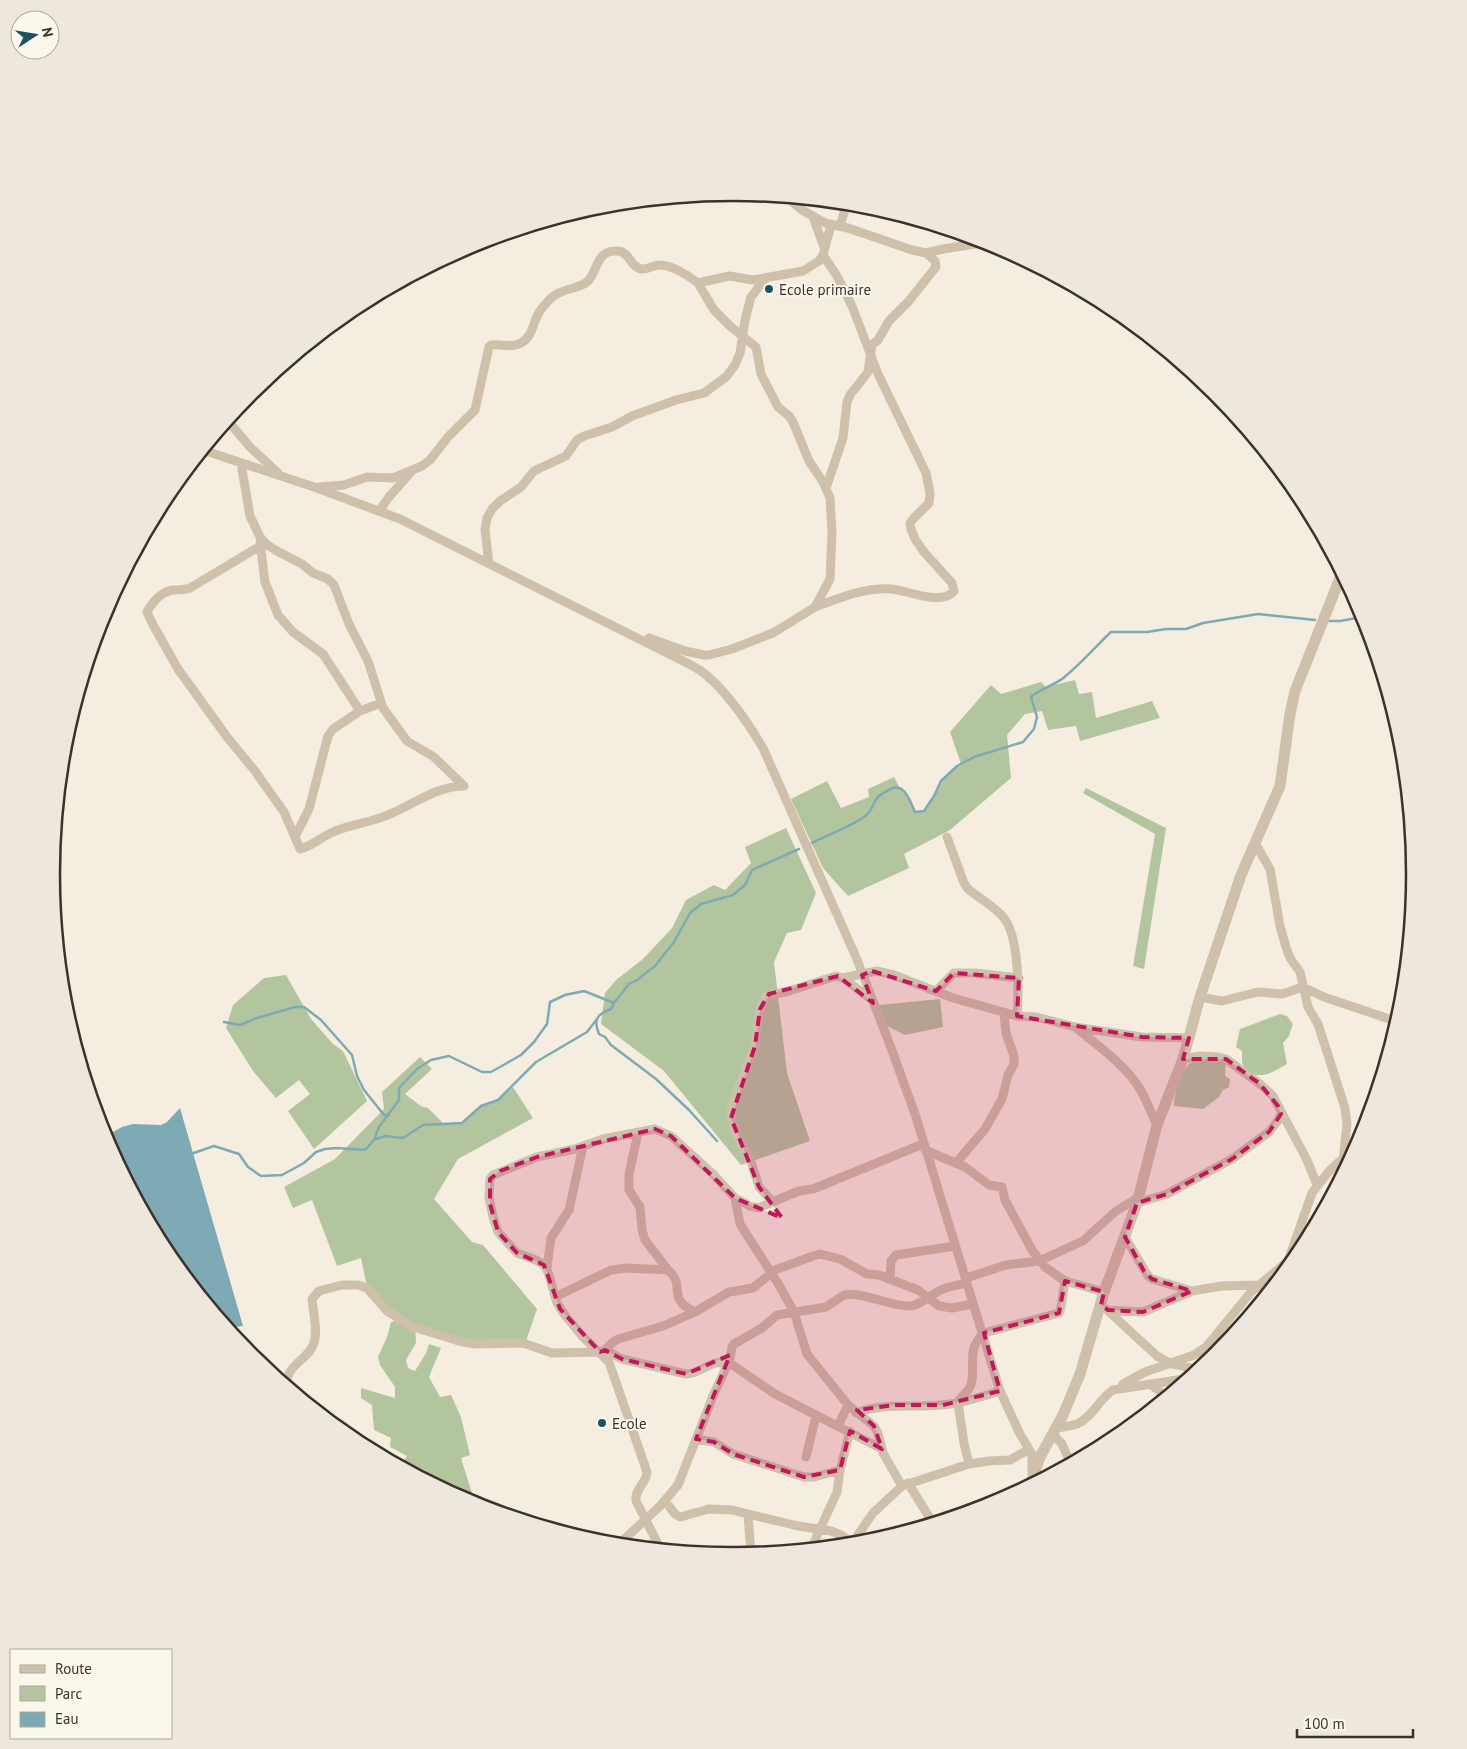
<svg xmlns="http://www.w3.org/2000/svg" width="1467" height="1749" viewBox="0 0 1467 1749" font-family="'PT Sans',sans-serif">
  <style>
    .green { fill: #b3c59e }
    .water { fill: #7daab4 }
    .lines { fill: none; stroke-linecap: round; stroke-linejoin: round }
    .stream { stroke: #7daab4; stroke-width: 2.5 }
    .minor { stroke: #cec0ab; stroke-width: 9 }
    .tertiary { stroke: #cec0ab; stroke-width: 11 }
    .marked { fill: #c2185b; fill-opacity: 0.2; stroke: #c2185b; stroke-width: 4; stroke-dasharray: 10 6; stroke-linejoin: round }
    .poi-dot { fill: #1c5260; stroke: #fcf7ed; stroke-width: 2 }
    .labels { text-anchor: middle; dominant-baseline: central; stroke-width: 4; stroke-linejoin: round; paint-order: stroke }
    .poi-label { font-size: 15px; fill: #3c322a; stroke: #fcf7ed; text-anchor: start }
    .rim { fill: none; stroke: #3c322a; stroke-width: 2.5 }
  </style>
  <rect width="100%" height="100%" fill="#f5eee0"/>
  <!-- green -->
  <path class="green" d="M1075 680 1079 694 1092 692 1096 718 1152 701 1160 718 1080 741 1076 726 1048 730 1042 711 1025 714 1007 735 1011 778 950 830 904 854 909 868 848 896 823 868 791 799 827 781 841 808 869 797 868 789 894 777 900 788 906 793 915 812 924 811C936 794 942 775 961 764L950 732 991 685 1001 694 1041 682 1046 687Z
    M1086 788 1166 828 1144 969 1133 966 1155 834 1083 793Z
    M786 828 816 893 801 930 787 933 774 962 787 1073 810 1141 741 1165 664 1071 601 1024 605 993 616 980 643 959 672 928 686 900 714 885 725 890 751 863 745 847Z
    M286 975 311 1019 333 1044 343 1051 367 1101 314 1149 288 1111 310 1094 299 1080 276 1098 253 1071 226 1028 233 1005 264 978Z
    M940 999 943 1027 905 1035 887 1026 879 1005Z
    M1280 1014 1287 1016 1293 1024 1289 1036 1283 1043 1287 1064C1271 1073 1264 1079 1246 1072L1242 1062V1051L1236 1047 1240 1029Z
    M420 1057 432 1069 405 1094 421 1106 428 1108 445 1125 462 1123 481 1106 498 1100 513 1087 533 1118 458 1159 434 1199 472 1242 483 1245 537 1309 526 1341H484L458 1339 415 1326 416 1343 406 1360 408 1368 415 1371 426 1353 429 1344 441 1348 429 1377 440 1397 451 1395 461 1417 470 1455 461 1458 476 1506 400 1466 407 1456 390 1447 391 1438 374 1430 372 1405 361 1398V1388L395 1398V1387L380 1365 378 1357 387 1337 391 1322 403 1319 393 1314 367 1287 361 1258 337 1266 312 1200 293 1208 284 1187 335 1159 384 1109 382 1092Z
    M1205 1058 1226 1059 1225 1076 1230 1079 1229 1087 1223 1090 1219 1097 1203 1109 1174 1106C1173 1097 1182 1070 1189 1064 1193 1060 1199 1059 1205 1058Z"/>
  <!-- water -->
  <path class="water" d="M180 1108 243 1326 227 1328 166 1253 104 1137 122 1127 133 1124 161 1125 167 1122Z"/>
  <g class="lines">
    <!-- stream -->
    <path class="stream" d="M1329 621H1340L1362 617 1364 614
      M812 843C829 834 848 828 864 817 872 812 872 805 877 798 879 795 884 793 887 791 904 779 910 801 915 812L924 811 934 796 941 781 957 766 974 757 1023 742 1034 729 1037 717 1031 697C1040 689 1052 686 1062 679 1080 665 1095 647 1111 632H1147L1166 629H1186L1203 623 1258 614 1315 620
      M614 1003 611 1009C597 1014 593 1020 599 1034L605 1037 611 1045 656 1079 689 1110 717 1141
      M224 1022 240 1025 257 1018 295 1007H304L321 1020 352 1055 357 1076 364 1090 384 1115H389
      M374 1140 385 1136 403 1138 423 1125 462 1123 481 1106 498 1100 536 1062 587 1032 597 1019
      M191 1154 214 1146 239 1154 248 1167 261 1176 282 1175 304 1163 316 1152 325 1149 337 1148 365 1150 374 1140 379 1127 399 1100V1088L417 1069 431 1060 449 1056 482 1072H491L507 1063 521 1055 534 1042 547 1024 550 1002 565 995 584 991 614 1003 629 984 637 980 655 966 674 942 690 913 701 904 733 895 745 885 752 870 799 849"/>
    <!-- minor -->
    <path class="minor" d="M787 197 802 210 825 223 848 228 912 250 926 253 943 249 988 242
      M813 217 824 247
      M840 226 847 203
      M228 421 250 447 278 473
      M203 450 314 487 400 519 681 660C689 664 698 668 705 674 729 694 747 721 763 748L856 957 890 1045 915 1114 1000 1391 1020 1434 1032 1454V1474
      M241 463 250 516 260 537 266 544 277 551 302 564 313 573 328 579 334 585 349 624 368 661 383 708 407 741 434 757 464 786
      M319 487 344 485 367 477 393 478 422 466 430 460 448 437 475 410 489 347 491 345C502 343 510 349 521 343 534 336 532 322 540 311 544 305 552 296 559 293 568 288 581 288 588 281 598 271 596 249 618 251 630 252 630 267 641 269 647 270 654 265 660 265 672 265 689 276 698 283L729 276 753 280 803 271 819 261 823 255 831 225
      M826 488 843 438 847 402 850 395 868 372 872 345 878 340 889 321 908 302 936 267 935 261 926 253
      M379 511 389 497 411 472
      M260 542 265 582 278 615 293 632 323 654 360 711 333 729 328 736 309 809 295 837
      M260 546 190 588C184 590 179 590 173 590 161 592 153 601 147 612L152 623 178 669 227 737 255 771 284 812 300 849C312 846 320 838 331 833 349 824 371 823 390 814 414 804 437 786 464 786
      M489 564 485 529 487 518 492 509 500 501 521 487 534 471 566 456 577 440 584 436 612 427 632 416 676 400 704 393 726 377 735 365 740 353 745 320 751 297 765 279
      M815 607C842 597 869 585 898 590 913 593 943 605 954 591L952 583 924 552 915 539 911 529 910 523 914 518 929 503 930 493 926 473 878 374 852 306 837 276 823 255
      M649 638 685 651 704 655H709L732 649 773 633 815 607 830 579 832 533 830 498 823 482 809 461 793 422 789 416 778 407 761 374 756 347 731 327 714 310 698 283
      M360 711 381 703
      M947 837 964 883 968 889C979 898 995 907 1004 918 1019 937 1019 992 1017 1016
      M1255 843 1270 869 1280 926 1286 947 1290 958 1300 972 1308 1007 1318 1024 1345 1108 1347 1124 1343 1160
      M843 978 871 999
      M936 991 954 973H975L1019 978
      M1200 997 1222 1001 1258 992 1282 994 1303 987 1324 997 1398 1022
      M1075 1027C1096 1044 1120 1061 1136 1083 1145 1095 1150 1111 1157 1125
      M1183 1059 1201 1056 1218 1057 1226 1059 1260 1084 1273 1096 1307 1160 1317 1185
      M638 1133 629 1174V1190L640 1207 642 1230 645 1240 668 1270
      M925 1150 965 1167 989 1185 1002 1187 1005 1200 1032 1250 1045 1267 1065 1281 1104 1292
      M956 1163 985 1129 1002 1099 1008 1075 1014 1064V1056L1006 1033 1004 1014
      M735 1198 750 1206 758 1208 799 1191 813 1189 923 1144
      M773 1202 759 1187 750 1158 736 1134 731 1118 732 1105 755 1046 759 1012 766 996 789 991 836 976 843 978 877 971 894 975 953 998 1017 1016 1036 1017 1075 1027 1142 1037 1189 1038
      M1137 1203 1167 1194 1232 1159 1269 1132 1277 1122 1281 1114
      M1125 1237 1148 1276 1152 1279 1192 1291
      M547 1268 551 1238 569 1210 583 1146
      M966 1278 1006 1265 1039 1261 1083 1241 1116 1211 1139 1197
      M890 1279 891 1261 896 1255 955 1246
      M555 1297 611 1270 627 1268 668 1270C687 1286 665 1298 695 1312
      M1262 1301 1265 1280
      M1106 1309 1157 1356 1169 1363 1200 1370
      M1108 1310 1143 1312 1192 1291 1222 1286 1260 1285
      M605 1350 612 1343 618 1339 663 1326 695 1312 729 1292 753 1288 775 1270 813 1256 820 1254 840 1259 867 1274 879 1275 918 1290 939 1306 952 1308 973 1304
      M1150 1384 1167 1397
      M286 1385C288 1362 308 1361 314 1343 318 1330 313 1312 312 1299L319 1291 342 1285H358L367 1288 387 1311 410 1326 462 1342 476 1344 523 1343 552 1353 600 1352 605 1350 622 1359 686 1374 693 1373 715 1363 728 1362 775 1394 882 1449
      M1121 1388 1123 1384 1145 1372 1194 1355 1206 1347 1251 1292 1288 1261 1312 1193 1330 1170 1340 1161 1354 1153
      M856 1413C886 1402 910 1408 940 1405 961 1404 980 1397 1000 1391
      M838 1426 848 1405
      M1056 1428C1063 1427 1071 1426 1077 1424 1092 1418 1099 1399 1113 1390L1190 1378
      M1053 1434 1062 1444 1071 1464
      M696 1439 714 1442 733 1454 804 1477H814L840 1470
      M806 1457 816 1416
      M969 1464 964 1443 958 1403C960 1397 967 1393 970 1387 978 1368 964 1351 984 1333L1059 1313 1061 1307 1065 1281
      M908 1483 933 1523
      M665 1501 675 1514 680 1517 709 1509 732 1510 798 1526 831 1531 841 1535 853 1543
      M748 1514 751 1555
      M602 1544C608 1538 613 1541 619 1544L660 1506 678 1485 713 1396 730 1359 732 1347 734 1344 762 1328 777 1315 826 1307 844 1295C866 1292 888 1306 910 1306 919 1306 932 1294 941 1290 949 1286 958 1285 967 1283
      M851 1545 873 1513 902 1486 969 1464 989 1461 1010 1460 1029 1449
      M811 1549 837 1492 840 1470 850 1431
      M661 1550 636 1501C634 1489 647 1483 647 1472L609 1362 582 1336 564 1314 557 1303 548 1272 544 1265 536 1260 517 1253 498 1232 493 1217 489 1197 490 1179 493 1175 537 1157 575 1149 603 1139 655 1129 671 1136 713 1174 735 1198 740 1224 779 1285 794 1312 807 1354 848 1405 874 1426 878 1433 883 1453 902 1486"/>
    <!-- tertiary -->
    <path class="tertiary" d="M1030 1486 1040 1457 1063 1415 1080 1374 1104 1292 1137 1203 1157 1125 1183 1059 1200 997 1241 875 1280 786 1290 714 1295 691 1342 573"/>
  </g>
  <!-- marked area -->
  <path class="marked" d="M872 971 936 991 954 973 1019 978 1017 1016 1142 1037 1189 1038 1183 1059H1226L1260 1084 1278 1106 1281 1114 1269 1132 1232 1159 1167 1194 1137 1203 1125 1237 1144 1271 1152 1279 1192 1291 1143 1312 1108 1310 1101 1305 1104 1292 1065 1281 1059 1313 984 1333 1000 1391 943 1405H895L857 1410 874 1426 882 1449 850 1431 840 1470 804 1477 733 1454 714 1442 696 1439 730 1355 686 1374 622 1359 605 1350 600 1352 560 1309 544 1265 517 1253 498 1232 490 1204V1179L500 1171 537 1157 655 1129 671 1136 735 1198 782 1218 759 1187 731 1118 755 1046 760 1009 769 994 838 976 873 1003 862 975Z"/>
  <!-- markers -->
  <g class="poi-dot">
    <circle cx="769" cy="289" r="5"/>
    <circle cx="602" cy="1423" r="5"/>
  </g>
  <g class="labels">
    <!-- poi labels -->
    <g class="poi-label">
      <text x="779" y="289">Ecole primaire</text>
      <text x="612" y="1423">Ecole</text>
    </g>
  </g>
  <!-- crop -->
  <path d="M0 0H1467V1749H0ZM60 874a673 673 0 1 1 1346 0a673 673 0 1 1-1346 0Z" fill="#ede7dd" fill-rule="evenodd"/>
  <path class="rim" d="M60 874a673 673 0 1 1 1346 0a673 673 0 1 1-1346 0Z"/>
  <!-- legend -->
  <rect x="10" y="1649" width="162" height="90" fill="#fcf7ed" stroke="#afa89f"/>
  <rect x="20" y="1665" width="25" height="8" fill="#cec0ab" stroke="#afa89f"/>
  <text x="55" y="1674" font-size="15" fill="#3c322a">Route</text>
  <rect x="20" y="1686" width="25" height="15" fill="#b3c59e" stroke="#afa89f"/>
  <text x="55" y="1699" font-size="15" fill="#3c322a">Parc</text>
  <rect x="20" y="1712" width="25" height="15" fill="#7daab4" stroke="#afa89f"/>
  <text x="55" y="1724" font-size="15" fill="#3c322a">Eau</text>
  <!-- north arrow -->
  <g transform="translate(35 35) rotate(78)"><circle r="24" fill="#fcf7ed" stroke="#afa89f"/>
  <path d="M0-4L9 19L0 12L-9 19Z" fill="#1c5260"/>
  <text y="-8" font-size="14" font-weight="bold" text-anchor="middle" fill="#3c322a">N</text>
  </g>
  <!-- scale -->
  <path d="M1297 1729v8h116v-8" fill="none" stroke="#3c322a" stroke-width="2.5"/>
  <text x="1304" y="1729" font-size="15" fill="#3c322a" stroke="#fcf7ed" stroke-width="4" paint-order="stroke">100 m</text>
</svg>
